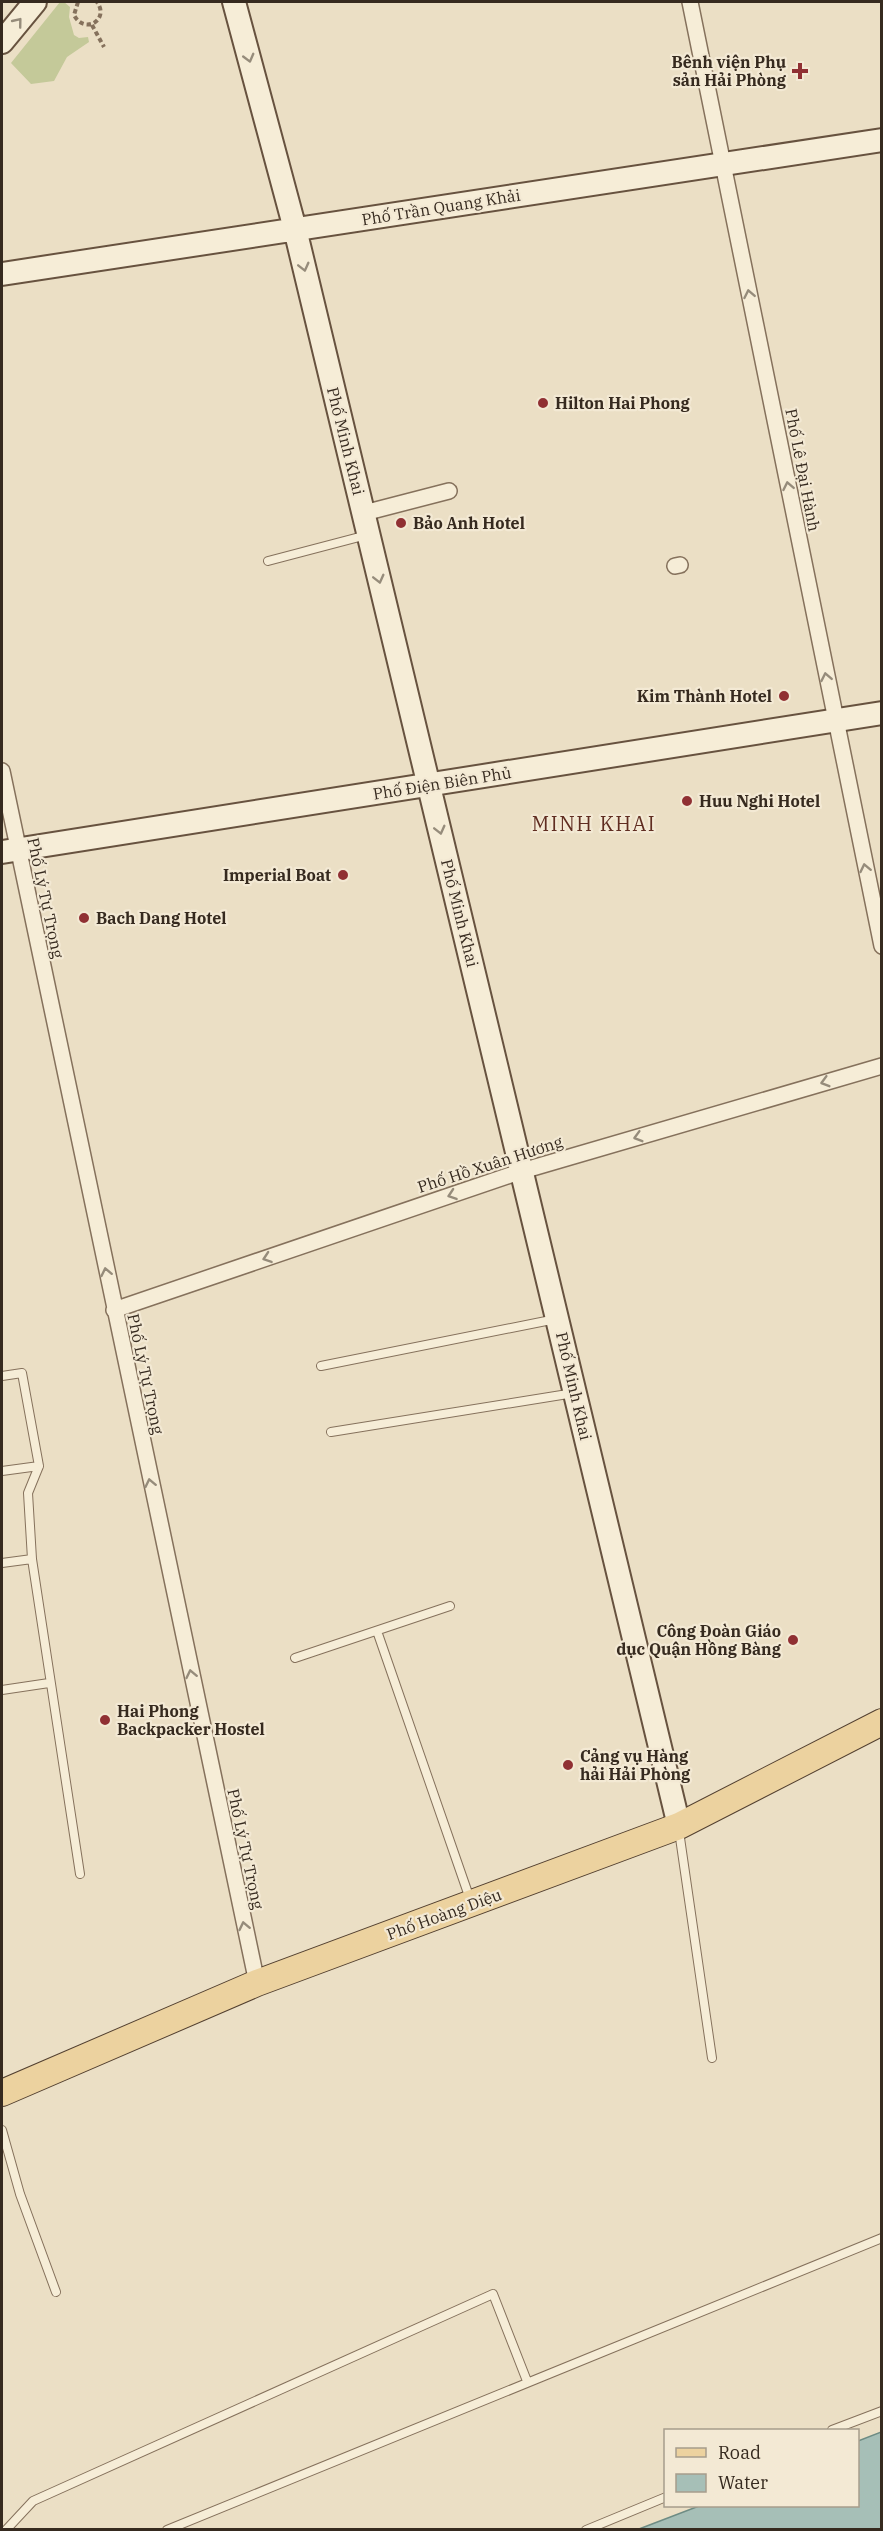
<svg xmlns="http://www.w3.org/2000/svg" width="883" height="2531" viewBox="0 0 883 2531" font-family="'IBM Plex Serif',serif">
  <style>
    .green { fill: #c4c999 }
    .water { fill: #a6bfb7; stroke: #6e8c84; stroke-width: 1.5 }
    .lines { fill: none; stroke-linecap: round; stroke-linejoin: round }
    .lane-casing { stroke: #85715c; stroke-width: 10 }
    .street-casing { stroke: #85715c; stroke-width: 18 }
    .secondary-casing { stroke: #67523f; stroke-width: 26 }
    .primary-casing { stroke: #534030; stroke-width: 28 }
    .path { stroke: #85715c; stroke-width: 4; stroke-dasharray: 4.5 3; stroke-linecap: butt }
    .lane { stroke: #f6edd7; stroke-width: 8 }
    .street { stroke: #f6edd7; stroke-width: 15 }
    .secondary { stroke: #f6edd7; stroke-width: 22 }
    .primary { stroke: #ecd29f; stroke-width: 26 }
    .oneway { stroke: #968c7b }
    .poi-dot { fill: #903033; stroke: #f3e9d4; stroke-width: 2 }
    .labels { text-anchor: middle; dominant-baseline: central; stroke-width: 4.5; stroke-linejoin: round; paint-order: stroke }
    .poi-label { font-size: 16px; font-weight: bold; fill: #362a1f; stroke: #f3e9d4; text-anchor: start }
    .street-label { font-size: 16px; fill: #362a1f; stroke: #f3e9d4 }
    .quarter-label { font-size: 20px; letter-spacing: 1.5px; fill: #602d21; stroke: #f3e9d4 }
  </style>
  <rect width="100%" height="100%" fill="#ebdfc5"/>
  <!-- green -->
  <path class="green" d="M60 2H64L70 7 69 17 74 35 79 38 88 37 89 42 67 57 54 81 31 84 11 63Z"/>
  <!-- water -->
  <path class="water" d="M881 2432V2529H639L699 2506H858V2441Z"/>
  <g class="lines">
    <!-- lane casing -->
    <g class="lane-casing">
      <path id="lane" d="M268 561 367 535
        M321 1366 556 1319
        M2 1376 22 1373 39 1466 2 1471
        M331 1432 574 1393
        M32 1559 80 1874
        M2 1563 32 1559 28 1493 39 1466
        M377 1631 470 1899
        M295 1658 450 1606
        M2 1690 49 1683
        M679 1831 712 2058
        M2 2130 20 2194 56 2292
        M832 2430 882 2411
        M6 2530 33 2501 493 2294 527 2381
        M167 2530 882 2238
        M586 2530 666 2497"/>
    </g>
    <!-- street casing -->
    <g class="street-casing">
      <path id="street" d="M690 2 882 946
        M364 513 449 491
        M675 566 680 565
        M2 771 257 1983
        M114 1310 522 1171 882 1066"/>
    </g>
    <!-- secondary casing -->
    <g class="secondary-casing">
      <path id="secondary" d="M234 2 295 229 679 1826
        M2 42 35 2
        M2 274 882 140
        M2 852 882 713"/>
    </g>
    <!-- primary casing -->
    <g class="primary-casing">
      <path id="primary" d="M2 2093 257 1983 679 1826 882 1722"/>
    </g>
    <!-- path -->
    <path class="path" d="M78 2 74 15C84 35 110 20 97 2
      M92 25 104 47"/>
    <!-- lane -->
    <use href="#lane" class="lane"/>
    <!-- street -->
    <use href="#street" class="street"/>
    <!-- secondary -->
    <use href="#secondary" class="secondary"/>
    <!-- primary -->
    <use href="#primary" class="primary"/>
  </g>
  <!-- one-way arrows -->
  <defs><path id="oneway-chevron" d="M-2-3.5L2.5 0L-2 3.5" fill="none" stroke-width="1.6" stroke-linecap="round" stroke-linejoin="round" transform="scale(1.5)"/></defs>
  <g class="oneway">
    <use href="#oneway-chevron" transform="translate(18 22) rotate(-51)"/>
    <use href="#oneway-chevron" transform="translate(249 58) rotate(75)"/>
    <use href="#oneway-chevron" transform="translate(304 267) rotate(76)"/>
    <use href="#oneway-chevron" transform="translate(749 294) rotate(-101)"/>
    <use href="#oneway-chevron" transform="translate(788 486) rotate(-101)"/>
    <use href="#oneway-chevron" transform="translate(379 579) rotate(76)"/>
    <use href="#oneway-chevron" transform="translate(826 677) rotate(-101)"/>
    <use href="#oneway-chevron" transform="translate(440 830) rotate(76)"/>
    <use href="#oneway-chevron" transform="translate(865 868) rotate(-102)"/>
    <use href="#oneway-chevron" transform="translate(825 1082) rotate(164)"/>
    <use href="#oneway-chevron" transform="translate(638 1137) rotate(164)"/>
    <use href="#oneway-chevron" transform="translate(452 1195) rotate(161)"/>
    <use href="#oneway-chevron" transform="translate(267 1258) rotate(161)"/>
    <use href="#oneway-chevron" transform="translate(106 1272) rotate(-102)"/>
    <use href="#oneway-chevron" transform="translate(150 1483) rotate(-102)"/>
    <use href="#oneway-chevron" transform="translate(191 1674) rotate(-102)"/>
    <use href="#oneway-chevron" transform="translate(244 1926) rotate(-102)"/>
  </g>
  <!-- markers -->
  <g class="poi-dot">
    <path d="M797 62h6v6h6v6h-6v6h-6v-6h-6v-6h6z"/>
    <circle cx="543" cy="403" r="6"/>
    <circle cx="401" cy="523" r="6"/>
    <circle cx="784" cy="696" r="6"/>
    <circle cx="687" cy="801" r="6"/>
    <circle cx="343" cy="875" r="6"/>
    <circle cx="84" cy="918" r="6"/>
    <circle cx="793" cy="1640" r="6"/>
    <circle cx="105" cy="1720" r="6"/>
    <circle cx="568" cy="1765" r="6"/>
  </g>
  <g class="labels">
    <!-- poi labels -->
    <g class="poi-label">
      <text x="786" y="62" text-anchor="end">Bênh viện Phụ<tspan x="786" dy="18">sản Hải Phòng</tspan></text>
      <text x="555" y="403">Hilton Hai Phong</text>
      <text x="413" y="523">Bảo Anh Hotel</text>
      <text x="772" y="696" text-anchor="end">Kim Thành Hotel</text>
      <text x="699" y="801">Huu Nghi Hotel</text>
      <text x="331" y="875" text-anchor="end">Imperial Boat</text>
      <text x="96" y="918">Bach Dang Hotel</text>
      <text x="781" y="1631" text-anchor="end">Công Đoàn Giáo<tspan x="781" dy="18">dục Quận Hồng Bàng</tspan></text>
      <text x="117" y="1711">Hai Phong<tspan x="117" dy="18">Backpacker Hostel</tspan></text>
      <text x="580" y="1756">Cảng vụ Hàng<tspan x="580" dy="18">hải Hải Phòng</tspan></text>
    </g>
    <!-- street labels -->
    <g class="street-label">
      <text transform="translate(441 207) rotate(-9)">Phố Trần Quang Khải</text>
      <text transform="translate(346 441) rotate(76)">Phố Minh Khai</text>
      <text transform="translate(803 470) rotate(79)">Phố Lê Đại Hành</text>
      <text transform="translate(442 783) rotate(-9)">Phố Điện Biên Phủ</text>
      <text transform="translate(46 898) rotate(78)">Phố Lý Tự Trọng</text>
      <text transform="translate(460 913) rotate(76)">Phố Minh Khai</text>
      <text transform="translate(490 1164) rotate(-18)">Phố Hồ Xuân Hương</text>
      <text transform="translate(146 1374) rotate(78)">Phố Lý Tự Trọng</text>
      <text transform="translate(574 1386) rotate(77)">Phố Minh Khai</text>
      <text transform="translate(246 1849) rotate(78)">Phố Lý Tự Trọng</text>
      <text transform="translate(444 1914) rotate(-20)">Phố Hoàng Diệu</text>
    </g>
    <!-- quarter labels -->
    <g class="quarter-label">
      <text x="594" y="823">MINH KHAI</text>
    </g>
  </g>
  <!-- border -->
  <rect width="883" height="2531" fill="none" stroke="#362a1f" stroke-width="6"/>
  <!-- legend -->
  <rect x="664" y="2429" width="195" height="78" fill="#f3e9d4" stroke="#a79d8c" stroke-width="1.5"/>
  <rect x="676" y="2448" width="30" height="9" fill="#ecd29f" stroke="#a79d8c" stroke-width="1.5"/>
  <text x="718" y="2459" font-size="18" fill="#362a1f">Road</text>
  <rect x="676" y="2474" width="30" height="18" fill="#a6bfb7" stroke="#a79d8c" stroke-width="1.5"/>
  <text x="718" y="2489" font-size="18" fill="#362a1f">Water</text>
</svg>
